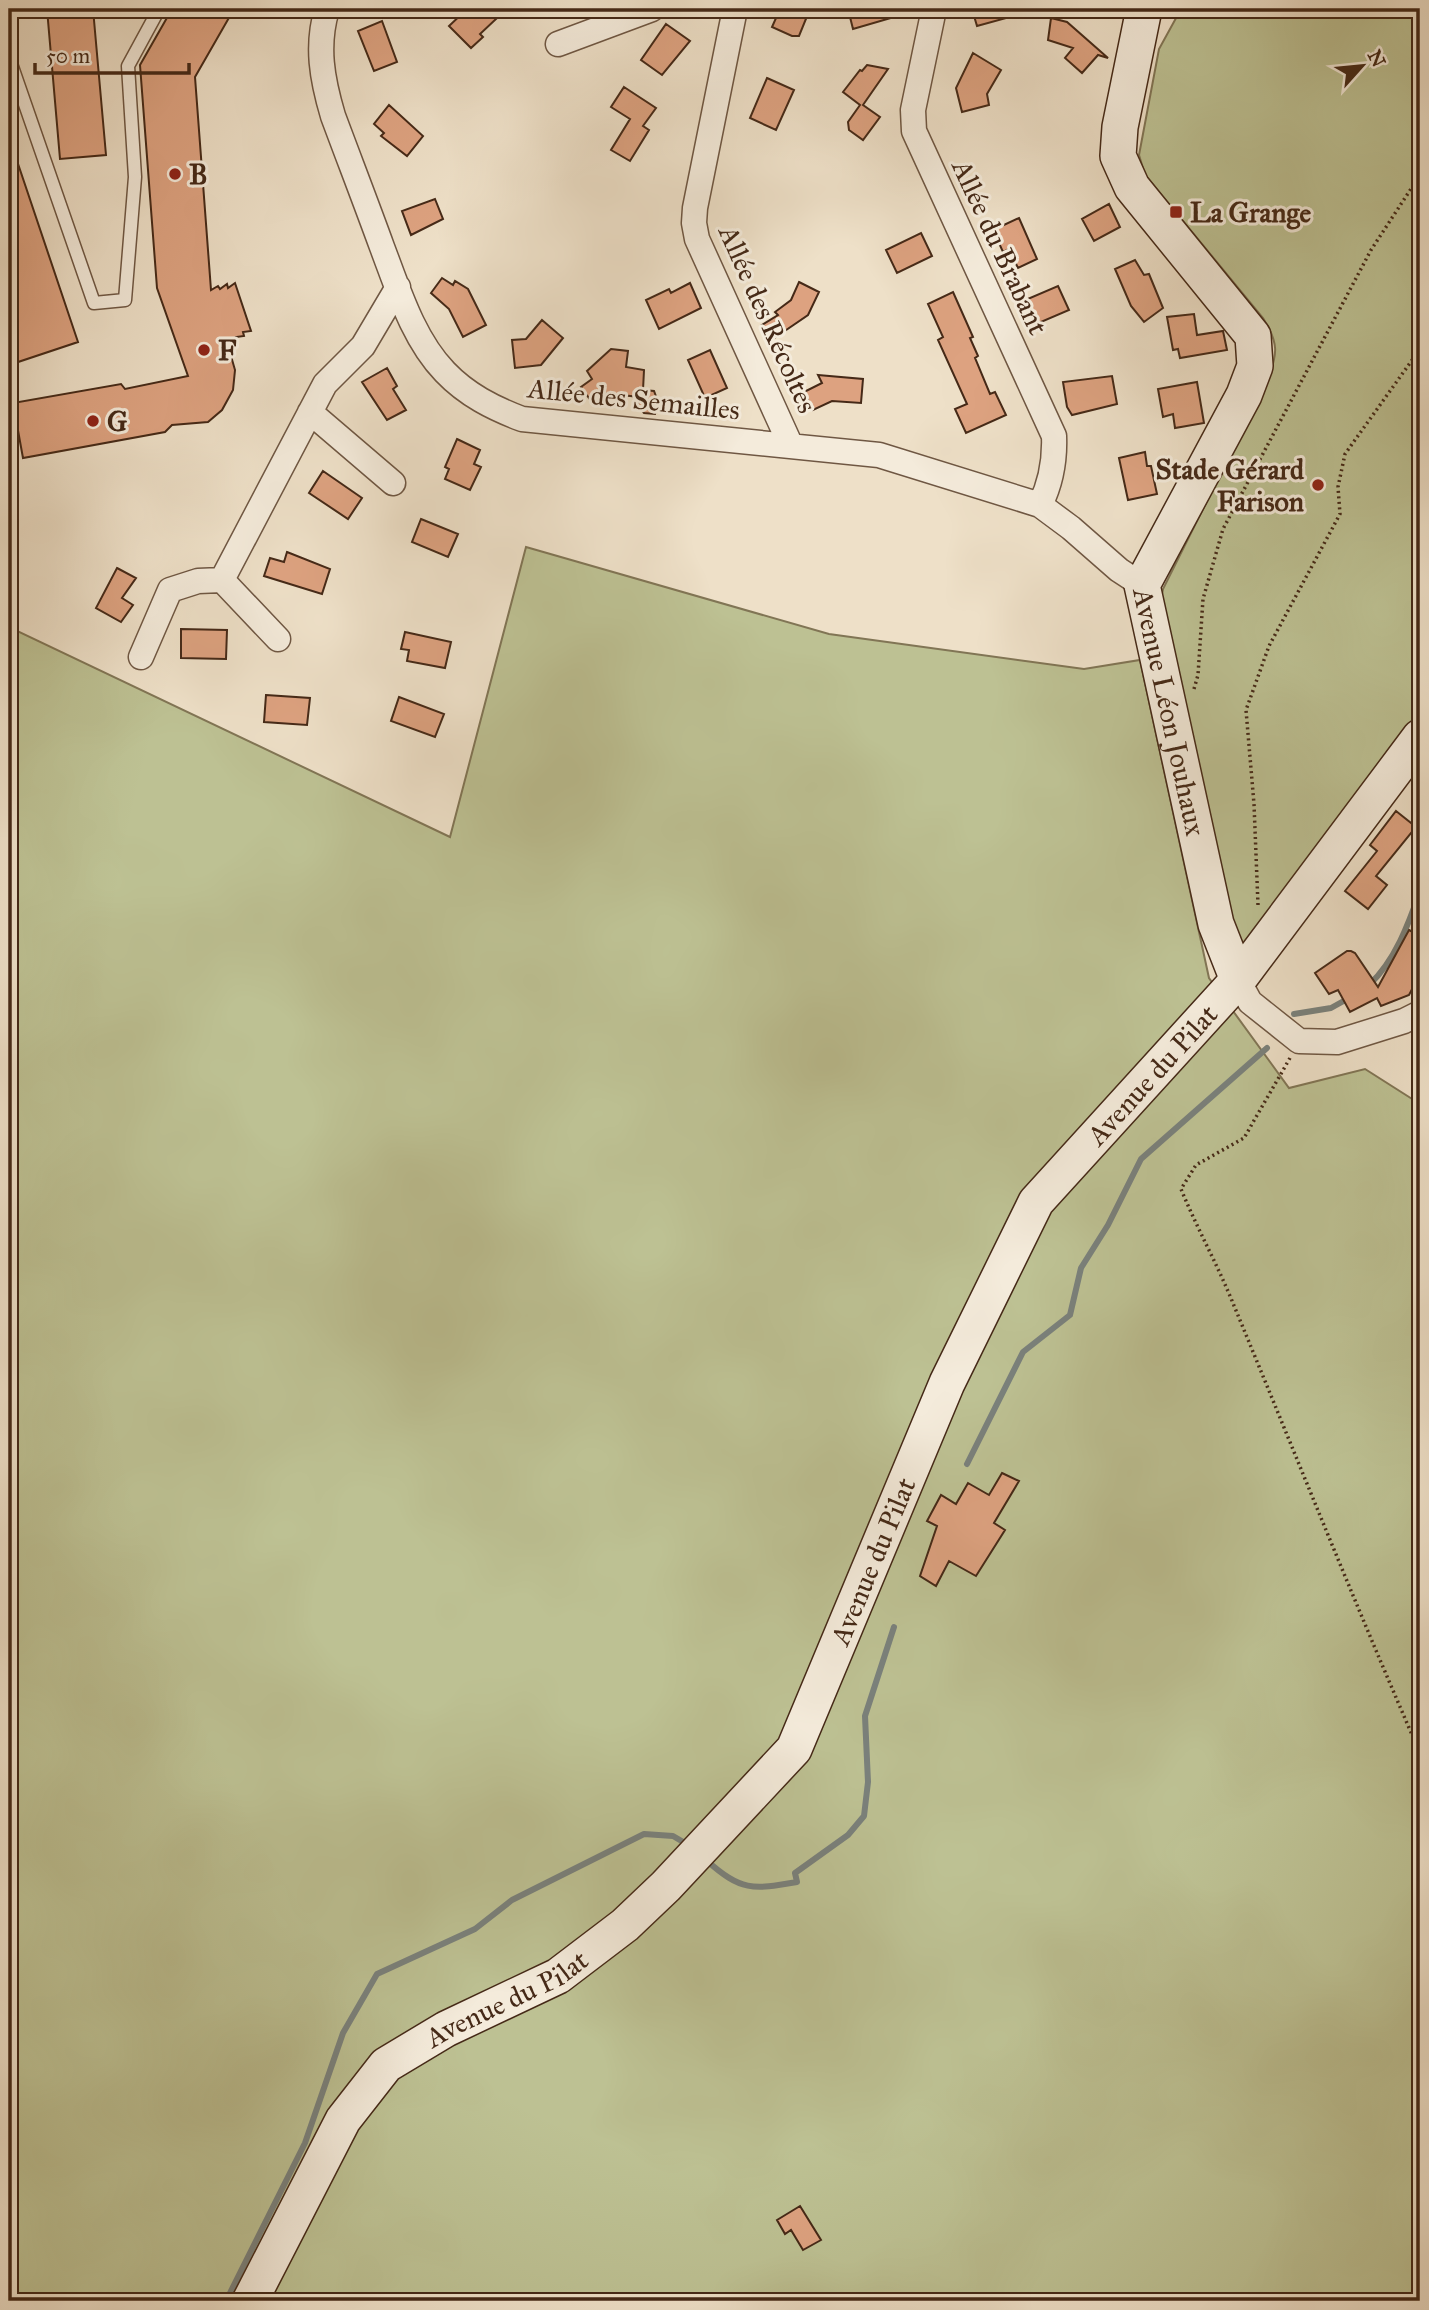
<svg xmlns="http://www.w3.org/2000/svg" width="1429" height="2310" viewBox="0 0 1429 2310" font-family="'IM FELL Great Primer',serif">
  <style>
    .green { fill: #bdc193; stroke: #817555; stroke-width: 2 }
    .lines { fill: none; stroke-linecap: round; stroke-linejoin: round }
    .stream { stroke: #7a817c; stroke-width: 6 }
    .building { fill: #dda280; stroke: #452917; stroke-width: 2 }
    .lane-casing { stroke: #6f5743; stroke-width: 15 }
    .street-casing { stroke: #6f5743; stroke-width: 27 }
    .secondary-casing { stroke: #452917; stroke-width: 38 }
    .path { stroke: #452917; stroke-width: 3.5; stroke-dasharray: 2 3.5; stroke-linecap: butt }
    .lane { stroke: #f4ebdb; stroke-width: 12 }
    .street { stroke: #f4ebdb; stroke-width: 24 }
    .secondary { stroke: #f4ebdb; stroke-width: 35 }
    .poi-dot { fill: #8f2418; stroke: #f4ebdb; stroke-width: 2.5 }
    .labels { text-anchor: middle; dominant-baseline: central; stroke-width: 6; stroke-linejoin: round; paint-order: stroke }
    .poi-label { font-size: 28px; font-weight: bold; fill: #452917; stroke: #f4ebdb; text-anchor: start }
    .street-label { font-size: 28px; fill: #452917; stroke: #f4ebdb }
  </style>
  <rect width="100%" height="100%" fill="#eee0c8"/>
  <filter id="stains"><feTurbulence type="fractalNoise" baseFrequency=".00286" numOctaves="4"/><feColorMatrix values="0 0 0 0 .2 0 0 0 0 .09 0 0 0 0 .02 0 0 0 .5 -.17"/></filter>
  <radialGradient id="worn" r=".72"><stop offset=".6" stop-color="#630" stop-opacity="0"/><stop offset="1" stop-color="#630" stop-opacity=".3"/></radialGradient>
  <!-- green -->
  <path class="green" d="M1181 9H1420V714L1313 861 1246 946 1236 942 1161 600 1163 589 1267 381C1278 354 1279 343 1263 318L1145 175 1139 155 1159 49Z
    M526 547 829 634 1084 669 1140 660 1209 978 1289 1088 1365 1069 1420 1104V2301H9V627L450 837Z"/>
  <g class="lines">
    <!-- stream -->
    <path class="stream" d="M1369 985C1395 961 1409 923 1420 891
      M1294 1014 1331 1008 1349 998
      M967 1464 1023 1352 1070 1315 1081 1268 1108 1225 1141 1159 1267 1048
      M706 1860C741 1891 752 1890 797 1882L795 1873 848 1835 864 1816 868 1782 865 1716 894 1627
      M226 2301 305 2143 343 2033 377 1974 475 1929 512 1900 644 1834 673 1836 690 1846"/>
  </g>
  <!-- building -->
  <path class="building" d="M47 9H93L106 155 60 159Z
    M172 9H234L195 77 211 290 218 286 220 289 227 284 228 288 235 283 251 331 243 332 244 336 236 337 237 341 227 342 235 370 233 390 222 410 208 422 172 425 165 432 23 458 13 403 121 384 125 389 188 376 157 288 140 65Z
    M467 9H486L496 19 480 34 483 37 471 48 449 26Z
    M780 9H810L799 36H792L772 27Z
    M848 9H908V13L853 29Z
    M972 9H1021V14L977 26Z
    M1051 18 1067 22 1108 58 1098 55 1082 73 1065 58 1073 48 1048 40Z
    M382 21 397 62 374 71 358 31Z
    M666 24 690 41 662 75 641 60Z
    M973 53 1001 70 987 94 989 105 962 112 956 88Z
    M867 65 888 69 863 105 880 117 863 140 849 130 848 122 860 105 843 92 860 70 862 71Z
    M767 78 794 90 776 130 750 118Z
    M624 87 656 108 643 126 649 130 630 161 611 150 630 119 611 107Z
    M389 105 423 136 407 156 381 136 384 133 374 124Z
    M9 146H12L78 342 9 365Z
    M435 199 443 219 411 235 402 211Z
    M1109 204 1120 227 1094 241 1082 219Z
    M1019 218 1037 259 1018 268 1009 249 1003 252 993 230Z
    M921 233 932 256 897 273 886 250Z
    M1135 260 1144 275 1149 274 1163 308 1144 322 1131 306 1115 269Z
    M442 278 453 285 455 281 468 289 486 325 463 337 449 309 431 293Z
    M799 282 819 292 808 315 773 339 762 325 778 315 775 312 791 300Z
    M690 283 701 308 659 329 646 300 669 289 671 293Z
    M1058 286 1069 310 1034 325 1023 301Z
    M953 292 973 337 970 338 978 356 975 358 990 394 995 392 1006 415 966 433 955 409 967 404 938 340 943 337 928 304Z
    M1194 314 1197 335 1223 331 1227 350 1180 358 1178 349 1173 350 1167 317Z
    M542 320 563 338 541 365 515 368 512 340 526 339Z
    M611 349 628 351 626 367 644 370 643 390 654 391 657 399 655 414 644 413 638 406 639 397 603 393 591 401 581 387 592 379 587 371Z
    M710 350 727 388 705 398 688 360Z
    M387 368 397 386 393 389 406 410 387 420 362 382Z
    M818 375 863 379 861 403 832 401 813 410 804 392 822 383Z
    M1112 376 1117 404 1072 415 1067 407 1063 382Z
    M1197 382 1204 423 1175 428 1173 414 1163 417 1158 389Z
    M457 439 480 450 474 464 481 467 470 490 445 479 449 469 445 467Z
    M1145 452 1147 466H1151L1157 494 1128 500 1119 458Z
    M323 471 362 498 348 519 309 493Z
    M421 519 458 534 448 557 412 542Z
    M287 552 330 569 322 594 264 576 270 558 284 562Z
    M117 568 136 578 122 598 133 605 121 622 96 608Z
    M181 629 227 630 226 659 181 658Z
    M405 632 451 642 445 668 407 661 409 650 401 649Z
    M266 695 310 698 307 725 264 722Z
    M399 697 444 714 435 737 391 721Z
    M1396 811 1416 827 1376 876 1387 885 1368 909 1345 891 1377 851 1370 845Z
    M1409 930 1420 936V974L1409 995 1381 1006 1377 998 1350 1012 1338 990 1329 994 1315 973 1347 951H1351L1355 953 1378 987Z
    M1002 1473 1019 1481 994 1523 1005 1530 976 1576 949 1561 936 1586 920 1576 937 1526 927 1521 941 1495 956 1504 968 1483 989 1495Z
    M800 2206 821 2240 803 2250 791 2230 785 2234 777 2220Z"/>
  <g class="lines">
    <!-- lane casing -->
    <g class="lane-casing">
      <path id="lane" d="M9 58 94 303 125 300 135 177 128 66 159 9"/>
    </g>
    <!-- street casing -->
    <g class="street-casing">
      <path id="street" d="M327 9C316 46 322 79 333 116 349 159 366 203 382 247 398 289 413 339 445 372 467 395 493 408 522 419L879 455 1040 505 1071 528 1119 570 1142 585
        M735 9 695 208 694 223 697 239 791 446
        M934 9 913 110 914 131 1054 436C1055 461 1051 483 1040 505
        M558 44 652 9
        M310 412 393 483
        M222 580 278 639
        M141 657 170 590 198 581 222 580 325 384 363 346 398 287
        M1238 980 1250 1002 1299 1041 1337 1042 1404 1021 1420 1013"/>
    </g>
    <!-- secondary casing -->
    <g class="secondary-casing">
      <g id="secondary">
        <path id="s1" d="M1144 9 1120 127 1118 156 1132 187 1253 336 1255 366 1244 395 1142 585 1216 924 1238 980"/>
        <path id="s2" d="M250 2301 343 2120 386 2065 446 2029 558 1976 625 1925 666 1886 794 1749 947 1383 1036 1202 1238 980 1420 737"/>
      </g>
    </g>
    <!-- path -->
    <path class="path" d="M1194 689 1198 675 1203 599 1223 529 1371 250 1420 175
      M1258 905 1254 804 1246 710 1269 646 1340 514 1338 487 1345 454 1420 349
      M1290 1058 1244 1138 1196 1165 1181 1189C1196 1226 1215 1260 1230 1296 1293 1448 1354 1602 1420 1753"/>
    <!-- lane -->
    <use href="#lane" class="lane"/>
    <!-- street -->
    <use href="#street" class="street"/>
    <!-- secondary -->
    <use href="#secondary" class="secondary"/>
  </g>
  <!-- markers -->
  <g class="poi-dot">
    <circle cx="175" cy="174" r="7"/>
    <rect x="1169" y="205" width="14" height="14" rx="3.5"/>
    <circle cx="204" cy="350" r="7"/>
    <circle cx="93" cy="421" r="7"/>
    <circle cx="1318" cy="485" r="7"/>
  </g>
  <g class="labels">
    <!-- poi labels -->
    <g class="poi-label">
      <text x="189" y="174">B</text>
      <text x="1190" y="212">La Grange</text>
      <text x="218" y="350">F</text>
      <text x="107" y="421">G</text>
      <text x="1304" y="469" text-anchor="end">Stade Gérard<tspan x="1304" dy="32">Farison</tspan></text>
    </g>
    <!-- street labels -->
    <g class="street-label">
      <text transform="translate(1000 247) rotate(65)">Allée du Brabant</text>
      <text transform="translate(768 319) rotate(66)">Allée des Récoltes</text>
      <text transform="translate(634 399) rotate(6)">Allée des Semailles</text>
      <text stroke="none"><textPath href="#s1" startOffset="782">Avenue Léon Jouhaux</textPath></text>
      <text stroke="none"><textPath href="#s2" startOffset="1566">Avenue du Pilat</textPath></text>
      <text stroke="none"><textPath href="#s2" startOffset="999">Avenue du Pilat</textPath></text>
      <text stroke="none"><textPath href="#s2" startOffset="411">Avenue du Pilat</textPath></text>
    </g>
  </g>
  <!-- margin -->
  <rect width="1429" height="2310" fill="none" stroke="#eee0c8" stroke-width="35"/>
  <rect x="10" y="10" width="1408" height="2289" fill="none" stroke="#452917" stroke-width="3.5"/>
  <rect x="18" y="18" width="1394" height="2275" fill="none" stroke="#452917" stroke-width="2"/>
  <!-- north arrow -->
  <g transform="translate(1362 66) rotate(63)" stroke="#f4ebdb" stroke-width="5" paint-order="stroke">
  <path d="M0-5L12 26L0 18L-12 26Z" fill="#452917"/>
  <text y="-10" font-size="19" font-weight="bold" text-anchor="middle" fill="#452917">N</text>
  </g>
  <!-- scale -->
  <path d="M35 63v10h154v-10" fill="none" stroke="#452917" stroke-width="3.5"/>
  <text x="46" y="63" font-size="21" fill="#452917" stroke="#f4ebdb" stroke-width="5" paint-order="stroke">50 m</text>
  <rect width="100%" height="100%" filter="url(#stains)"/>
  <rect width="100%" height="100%" fill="url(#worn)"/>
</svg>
